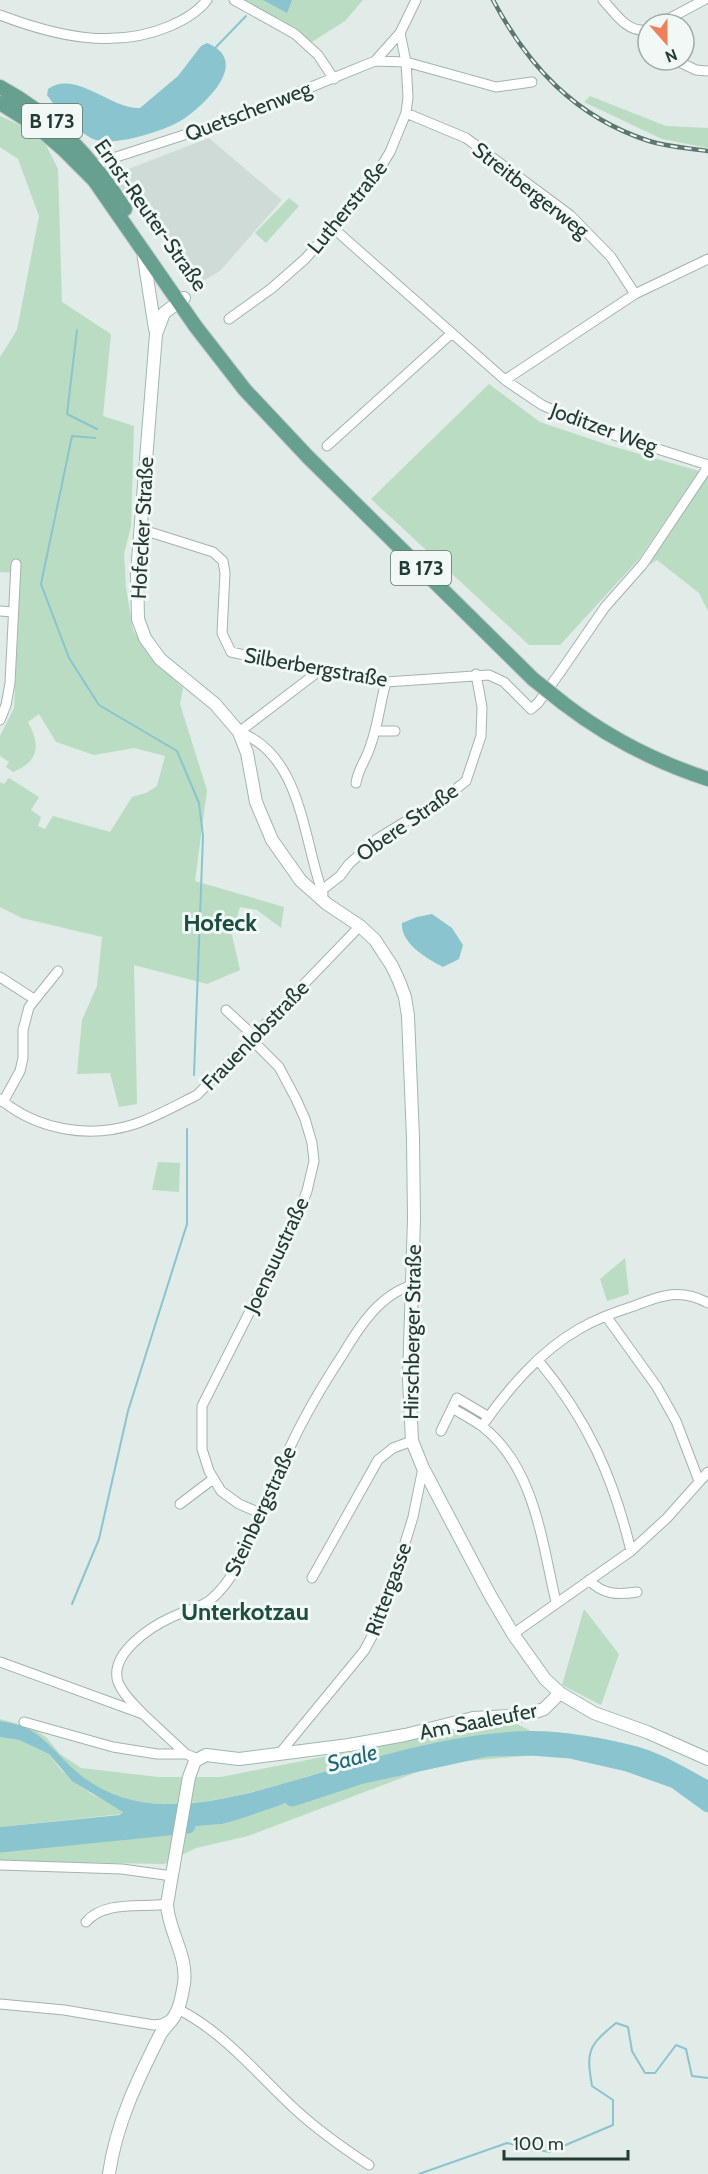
<svg xmlns="http://www.w3.org/2000/svg" width="708" height="2174" viewBox="0 0 708 2174" font-family="Cabin,sans-serif">
  <style>
    .built { fill: #cfdbd6 }
    .green { fill: #badcc3 }
    .water { fill: #8ac4cf }
    .lines { fill: none; stroke-linecap: round; stroke-linejoin: round }
    .stream { stroke: #8ac4cf; stroke-width: 2 }
    .river { stroke: #8ac4cf; stroke-width: 15 }
    .street-casing { stroke: #a4b3ae; stroke-width: 11 }
    .secondary-casing { stroke: #a0b7af; stroke-width: 14 }
    .primary-casing { stroke: #c1c8c6; stroke-width: 16 }
    .street { stroke: #fff; stroke-width: 9 }
    .secondary { stroke: #fff; stroke-width: 12 }
    .primary { stroke: #67a091; stroke-width: 14 }
    .rail-casing { stroke: #5c7770; stroke-width: 4.5 }
    .rail { stroke: #f1f8f5; stroke-width: 2; stroke-dasharray: 7; stroke-linecap: butt }
    .primary-bridge-casing { stroke: #c1c8c6; stroke-width: 16; stroke-linecap: butt }
    .primary-bridge { stroke: #67a091; stroke-width: 14 }
    .labels { text-anchor: middle; dominant-baseline: central; stroke-width: 6; stroke-linejoin: round; paint-order: stroke }
    .shield { fill: #f1f8f5; stroke: #60746e; stroke-width: 1.5 }
    .shield-label { font-size: 20px; font-weight: bold; fill: #223b34 }
    .street-label { font-size: 21px; fill: #223b34; stroke: #f1f8f5 }
    .water-label { font-size: 22px; font-style: italic; fill: #1e6775; stroke: #f1f8f5 }
    .quarter-label { font-size: 24px; font-weight: bold; fill: #1e4d41; stroke: #f1f8f5 }
  </style>
  <rect width="100%" height="100%" fill="#e1ebe7"/>
  <!-- built -->
  <path class="built" d="M209 138 282 200 220 271 196 285 145 214 131 208 120 186 118 173Z"/>
  <!-- green -->
  <path class="green" d="M234 0H363L345 21 307 45Z
    M590 96 666 126 708 128V148L662 139 584 102Z
    M0 116 20 125 45 143 58 169 62 302 111 334 103 416 134 426 131 526 124 554 126 587 133 630 151 658 183 688 180 704 207 790 195 881 284 907 281 928 257 910 240 907 232 935 240 970 207 984 134 965 137 1104 119 1107 110 1073 77 1074 82 1020 97 986 102 937 22 918 0 907V782L4 784 9 778 39 797 31 810 41 817 38 826 45 829 53 816 110 832 132 797 146 793 157 786 165 756 134 748 94 755 56 742 39 714 28 722C40 745 40 761 13 772L6 767 9 762 0 756V736L14 708 19 606 18 573 0 572V357L17 330 39 216 18 159 0 147Z
    M289 198 299 206 266 243 255 233Z
    M489 384 540 422 608 445 699 471 639 559 560 645H529L371 499Z
    M706 476H708V611L699 593 657 560 649 565Z
    M158 1162 180 1163 179 1192 152 1190Z
    M625 1258 629 1294 607 1301 600 1279Z
    M584 1609 619 1654 601 1705 562 1685Z
    M0 1719 30 1727 46 1737 60 1754 81 1768 158 1777H221L509 1720 531 1731C471 1735 415 1747 357 1762 285 1781 214 1812 138 1802 117 1799 93 1786 77 1773 49 1748 42 1727 0 1721Z
    M0 1737 19 1740 49 1754 61 1770 91 1794 122 1809V1814L0 1827Z
    M533 1745 572 1747 558 1753 468 1761 420 1771 248 1836 196 1848 164 1864 0 1861V1844L222 1824 250 1816 357 1775 446 1753 488 1746Z"/>
  <!-- water -->
  <path class="water" d="M263 0H292L287 13Z
    M207 43C251 61 207 102 185 118 169 130 112 148 93 139 76 130 57 110 47 95L48 89C75 69 112 110 140 108L178 76 201 46Z
    M432 914 452 928 463 945 459 959 443 967C427 959 400 943 402 923L417 917Z
    M0 1721C41 1726 49 1748 77 1772 101 1793 133 1804 164 1804 219 1805 271 1787 323 1772 390 1753 461 1732 531 1731 566 1731 605 1738 639 1747 663 1754 686 1768 708 1780V1805C691 1783 658 1773 633 1764 613 1758 592 1750 571 1747 519 1740 468 1748 417 1760 396 1765 375 1769 355 1776 311 1792 268 1812 222 1824L0 1843V1827L120 1815 123 1812 72 1781 49 1754 19 1740 0 1737Z"/>
  <g class="lines">
    <!-- stream -->
    <path class="stream" d="M216 47 246 16
      M77 330 67 414 97 429
      M95 438 72 436 41 584 69 658 99 705 177 751 199 803 203 836 194 1075
      M72 1604 99 1539 128 1411 187 1224V1129
      M419 2174 507 2143 549 2152 613 2125V2100L592 2086C586 2051 588 2046 616 2023L628 2027 632 2051 645 2073H655L676 2045 686 2049 692 2076 708 2078"/>
    <!-- river -->
    <path class="river" d="M292 1799 359 1777 487 1749 531 1748 570 1751 627 1764 675 1781 708 1805
      M0 1845 188 1826"/>
    <!-- street casing -->
    <g class="street-casing">
      <path id="street" d="M234 0 295 34 318 55 334 79
        M603 0C616 14 627 33 648 30
        M0 15C55 36 114 50 170 26 184 20 198 12 207 0
        M659 24 704 0
        M675 60 696 70 708 71
        M375 61 406 62 496 87 532 82
        M406 113 466 138 570 215 611 257 635 294
        M91 169 107 160 230 120 375 61 400 33
        M332 227 505 380 542 405 601 431 708 465
        M229 319 272 288 305 259 351 208 374 178 390 152 406 113 408 97 406 62 400 33 416 0
        M505 380 635 294 708 259
        M327 446 452 333
        M140 529 213 552 223 561 225 573 222 633 231 652 319 671 386 682 489 675 504 682 531 709 538 703 561 671 605 607 643 564 708 467
        M0 611 13 612
        M0 720 6 705 10 683 16 564
        M375 731H395
        M239 732C302 755 303 840 323 894
        M239 732 319 671
        M356 783C358 769 366 760 370 747 378 726 380 703 386 682
        M322 890 340 876 349 864 377 839 447 796 466 781 481 736 482 707 476 674
        M0 977 34 999
        M226 1010 254 1036
        M251 1039 279 1067 296 1099 305 1119 312 1143 314 1161 307 1191 292 1228 202 1406V1449L209 1471 221 1491 239 1504 260 1513
        M0 1099C37 1130 89 1139 135 1124 156 1117 177 1105 197 1095L360 926
        M3 1102 20 1071 23 1058V1030L29 1007 58 971
        M606 1316 657 1387 676 1421 699 1481
        M538 1360C587 1419 613 1476 631 1551
        M452 1408C462 1414 474 1420 483 1427 535 1468 542 1543 556 1602
        M482 1426C508 1389 539 1352 579 1329 596 1319 615 1312 634 1306 662 1295 681 1288 708 1303
        M441 1431 457 1398 489 1417
        M180 1504 213 1479
        M312 1578 378 1460 393 1448 412 1441
        M589 1580C603 1595 618 1595 637 1592
        M513 1634 631 1551 667 1518 708 1472
        M0 1662 143 1714 186 1754 198 1759
        M143 1714C134 1704 123 1695 118 1682 109 1654 150 1627 172 1617 184 1611 197 1609 209 1601 222 1591 232 1576 240 1562 259 1524 273 1483 291 1445 306 1413 324 1383 343 1354 359 1327 380 1294 413 1285
        M24 1722 113 1747 157 1754H186
        M280 1753 364 1651 382 1618 413 1517 423 1468
        M0 1865 122 1869 172 1876
        M86 1922C104 1900 142 1908 167 1904
        M0 2004 64 2010 154 2025 162 2024 171 2019
        M178 2009C225 2033 258 2075 296 2110 319 2131 343 2148 369 2165"/>
    </g>
    <!-- secondary casing -->
    <g class="secondary-casing">
      <path id="secondary" d="M143 252 155 329
        M184 298 164 313 156 334 137 573 138 619 145 638 160 659 215 704 239 732 247 753 256 802 272 840 301 881 327 904 360 926 375 940 392 966 399 981 405 997 408 1016 413 1138 414 1219 409 1379 412 1441 423 1468 490 1595 513 1634 545 1679 560 1693 594 1713 647 1732 708 1759
        M109 2174C116 2124 137 2081 159 2037 163 2028 171 2023 175 2015 181 2006 182 1993 184 1984 188 1955 168 1931 167 1904L189 1777 195 1761 206 1755 239 1759 349 1745 405 1735 473 1718 526 1715 544 1709 560 1693"/>
    </g>
    <!-- primary casing -->
    <g class="primary-casing">
      <path id="primary" d="M0 87C54 116 92 158 125 209
        M0 103 35 125 64 150 94 180 196 327 245 390 308 457 533 679
        M563 703C607 737 656 762 708 779"/>
    </g>
    <!-- street -->
    <use href="#street" class="street"/>
    <!-- secondary -->
    <use href="#secondary" class="secondary"/>
    <!-- primary -->
    <use href="#primary" class="primary"/>
    <!-- rail casing -->
    <g class="rail-casing">
      <path id="rail" d="M493 0C528 66 575 117 649 141 668 147 689 148 708 151"/>
    </g>
    <!-- rail -->
    <use href="#rail" class="rail"/>
    <!-- primary-bridge casing -->
    <g class="primary-bridge-casing">
      <path id="primary-bridge" d="M533 679 563 703"/>
    </g>
    <!-- primary-bridge -->
    <use href="#primary-bridge" class="primary-bridge"/>
  </g>
  <g class="labels">
    <!-- shield labels -->
    <g class="shield">
      <rect x="22" y="104" width="60" height="34" rx="4.5"/>
      <rect x="391" y="551" width="60" height="34" rx="4.5"/>
    </g>
    <g class="shield-label">
      <text x="52" y="121">B 173</text>
      <text x="421" y="568">B 173</text>
    </g>
    <!-- street labels -->
    <g class="street-label">
      <text transform="translate(248 111) rotate(-21)">Quetschenweg</text>
      <text transform="translate(531 190) rotate(38)">Streitbergerweg</text>
      <text transform="translate(347 207) rotate(-51)">Lutherstraße</text>
      <text transform="translate(151 215) rotate(55)">Ernst-Reuter-Straße</text>
      <text transform="translate(604 428) rotate(20)">Joditzer Weg</text>
      <text transform="translate(142 528) rotate(-87)">Hofecker Straße</text>
      <text transform="translate(316 667) rotate(10)">Silberbergstraße</text>
      <text transform="translate(407 822) rotate(-35)">Obere Straße</text>
      <text transform="translate(255 1035) rotate(-46)">Frauenlobstraße</text>
      <text transform="translate(276 1255) rotate(-65)">Joensuustraße</text>
      <text transform="translate(412 1332) rotate(-89)">Hirschberger Straße</text>
      <text transform="translate(260 1511) rotate(-65)">Steinbergstraße</text>
      <text transform="translate(388 1589) rotate(-70)">Rittergasse</text>
      <text transform="translate(478 1721) rotate(-11)">Am Saaleufer</text>
    </g>
    <!-- water labels -->
    <g class="water-label">
      <text transform="translate(352 1758) rotate(-15)">Saale</text>
    </g>
    <!-- quarter labels -->
    <g class="quarter-label">
      <text x="220" y="922">Hofeck</text>
      <text x="245" y="1611">Unterkotzau</text>
    </g>
  </g>
  <!-- north arrow -->
  <g transform="translate(666 42) rotate(159)"><circle r="28" fill="#f1f8f5" stroke="#9eaca8" stroke-width="1.5"/>
  <path d="M0-4.5L10 22L0 15L-10 22Z" fill="#ee805c"/>
  <text y="-9" font-size="16" font-weight="bold" text-anchor="middle" fill="#223b34">N</text>
  </g>
  <!-- scale -->
  <path d="M504 2150v9h124v-9" fill="none" stroke="#223b34" stroke-width="3"/>
  <text x="513" y="2150" font-size="18" fill="#223b34" stroke="#f1f8f5" stroke-width="4.5" paint-order="stroke">100 m</text>
</svg>
